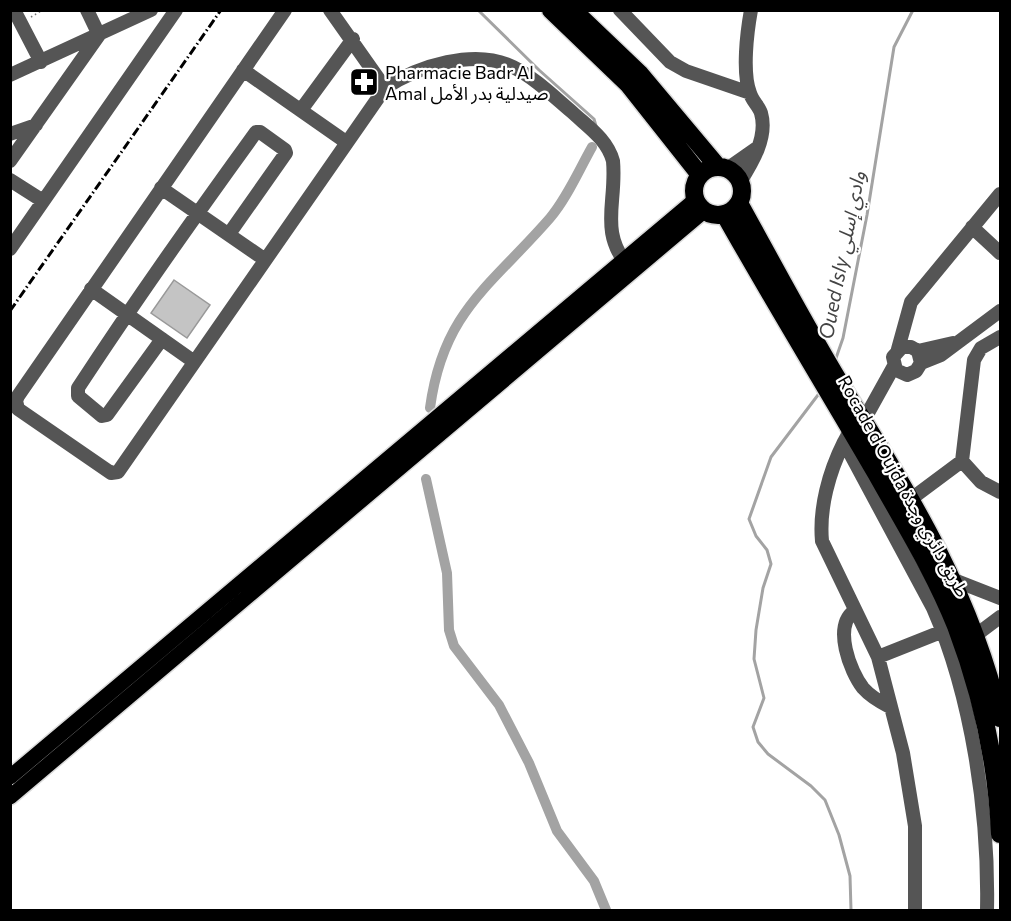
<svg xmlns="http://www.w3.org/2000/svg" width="1011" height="921" viewBox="0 0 1011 921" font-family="Commissioner,'Noto Sans Arabic',sans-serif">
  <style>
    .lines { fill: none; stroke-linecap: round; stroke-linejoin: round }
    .stream { stroke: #a3a3a3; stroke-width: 3 }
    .canal { stroke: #a3a3a3; stroke-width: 10 }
    .building { fill: #c4c4c4; stroke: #999; stroke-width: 1.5 }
    .major-casing { stroke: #dbdbdb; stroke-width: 18 }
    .highway-casing { stroke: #dbdbdb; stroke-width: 21 }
    .path { stroke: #777; stroke-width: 1.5; stroke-dasharray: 1.5 3; stroke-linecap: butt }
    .minor { stroke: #555; stroke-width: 14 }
    .major { stroke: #000; stroke-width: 15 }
    .highway { stroke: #000; stroke-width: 18 }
    .rail { stroke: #000; stroke-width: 3; stroke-dasharray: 9 3 1.5 3; stroke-linecap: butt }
    .labels { text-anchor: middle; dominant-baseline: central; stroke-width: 4.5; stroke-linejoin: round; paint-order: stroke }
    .poi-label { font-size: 18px; fill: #000; stroke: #fff; text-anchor: start }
    .street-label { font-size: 18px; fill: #000; stroke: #fff }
    .water-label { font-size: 20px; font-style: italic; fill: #444; stroke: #fff }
  </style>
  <rect width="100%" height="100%" fill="#fff"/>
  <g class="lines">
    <!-- stream -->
    <path class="stream" d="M478 10 539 70 594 119 596 126
      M835 361 843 338 867 215 894 47 913 10
      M821 391 771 457 749 519 756 536 767 550 771 564 763 588 756 630 754 659 764 698 753 727 758 742 768 754 811 786 825 800 839 835 850 876 851 910"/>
    <!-- canal -->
    <path class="canal" d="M430 408C443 311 491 286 550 218 567 198 579 170 592 147
      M426 479 447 573 449 630 454 646 499 705 529 763 557 831 594 881 606 910"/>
  </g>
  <!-- building -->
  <path class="building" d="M174 280 210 305 187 338 151 313Z"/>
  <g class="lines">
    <!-- major casing -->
    <g class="major-casing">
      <path id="major" d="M10 777 695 200
        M10 797 704 211"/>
    </g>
    <!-- highway casing -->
    <g class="highway-casing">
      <path id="highway" d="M551 10 628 84 700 175
        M573 10 640 74 718 167
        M694 191a24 24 0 1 1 48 0a24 24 0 1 1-48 0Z
        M739 203C775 268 810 335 849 398 914 501 972 599 1000 718
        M725 215C774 302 826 387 876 473 904 523 935 573 956 626 981 692 997 764 1000 834"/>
    </g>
    <!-- path -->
    <path class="path" d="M31 17 43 10"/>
    <!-- minor -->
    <path class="minor" d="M14 10 41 62
      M285 10 18 396 16 401 18 409 111 473 118 472 385 88C418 66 475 48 513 67 535 78 553 96 572 112 588 127 607 139 613 161 617 204 598 231 630 269
      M330 10 385 88
      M620 10 670 62 686 71 750 93
      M243 70 346 142
      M10 75 151 10
      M301 110 353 39
      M10 134 36 125
      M10 161 99 35 87 10
      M727 169 757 148
      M10 180 43 201
      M740 182C752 163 768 137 761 113 759 106 752 101 750 93 742 73 747 32 751 10
      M161 188 264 259
      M972 227 1000 253
      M10 249 176 10
      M91 289 193 361
      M162 339 107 415 102 416 78 396V388C135 301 195 216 256 132H260L285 150 286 153 229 234
      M898 349 911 302 1000 194
      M918 351 921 363 916 371 907 375 896 370 893 357 902 347H911L918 351 953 343
      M921 363 941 355 1000 311
      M864 420 894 366
      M851 429 844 442 933 608C972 697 989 814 987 910
      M844 442C829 472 819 508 822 541L878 657 903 753 915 826V910
      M962 461 981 482 1000 492
      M911 499 962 461 974 360 981 348 1000 337
      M954 580 1000 598
      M854 611C833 627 850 671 863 688 870 696 880 702 890 707
      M976 635 1000 617
      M878 657 951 628"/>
    <!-- major -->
    <use href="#major" class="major"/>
    <!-- highway -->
    <use href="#highway" class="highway"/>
    <!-- rail -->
    <path class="rail" d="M10 311 221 10"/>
  </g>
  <!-- icons -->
  <defs>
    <g id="pharmacy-square" transform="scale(1.5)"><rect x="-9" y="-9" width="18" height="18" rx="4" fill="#000" stroke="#fff"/><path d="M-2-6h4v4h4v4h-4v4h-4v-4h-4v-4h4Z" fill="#fff"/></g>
  </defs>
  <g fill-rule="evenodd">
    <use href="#pharmacy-square" x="364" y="82"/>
  </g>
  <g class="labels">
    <!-- poi labels -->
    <g class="poi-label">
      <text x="385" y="72">Pharmacie Badr Al<tspan x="385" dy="21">Amal صيدلية بدر الأمل</tspan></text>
    </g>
    <!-- street labels -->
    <g class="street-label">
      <text transform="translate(904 486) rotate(61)">Rocade d'Oujda طريق دائري وجدة</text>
    </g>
    <!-- water labels -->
    <g class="water-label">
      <text transform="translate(841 255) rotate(-79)">Oued Isly وادي إسلي</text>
    </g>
  </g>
  <!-- border -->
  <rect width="1011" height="921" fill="none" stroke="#000000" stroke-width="24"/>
</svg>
